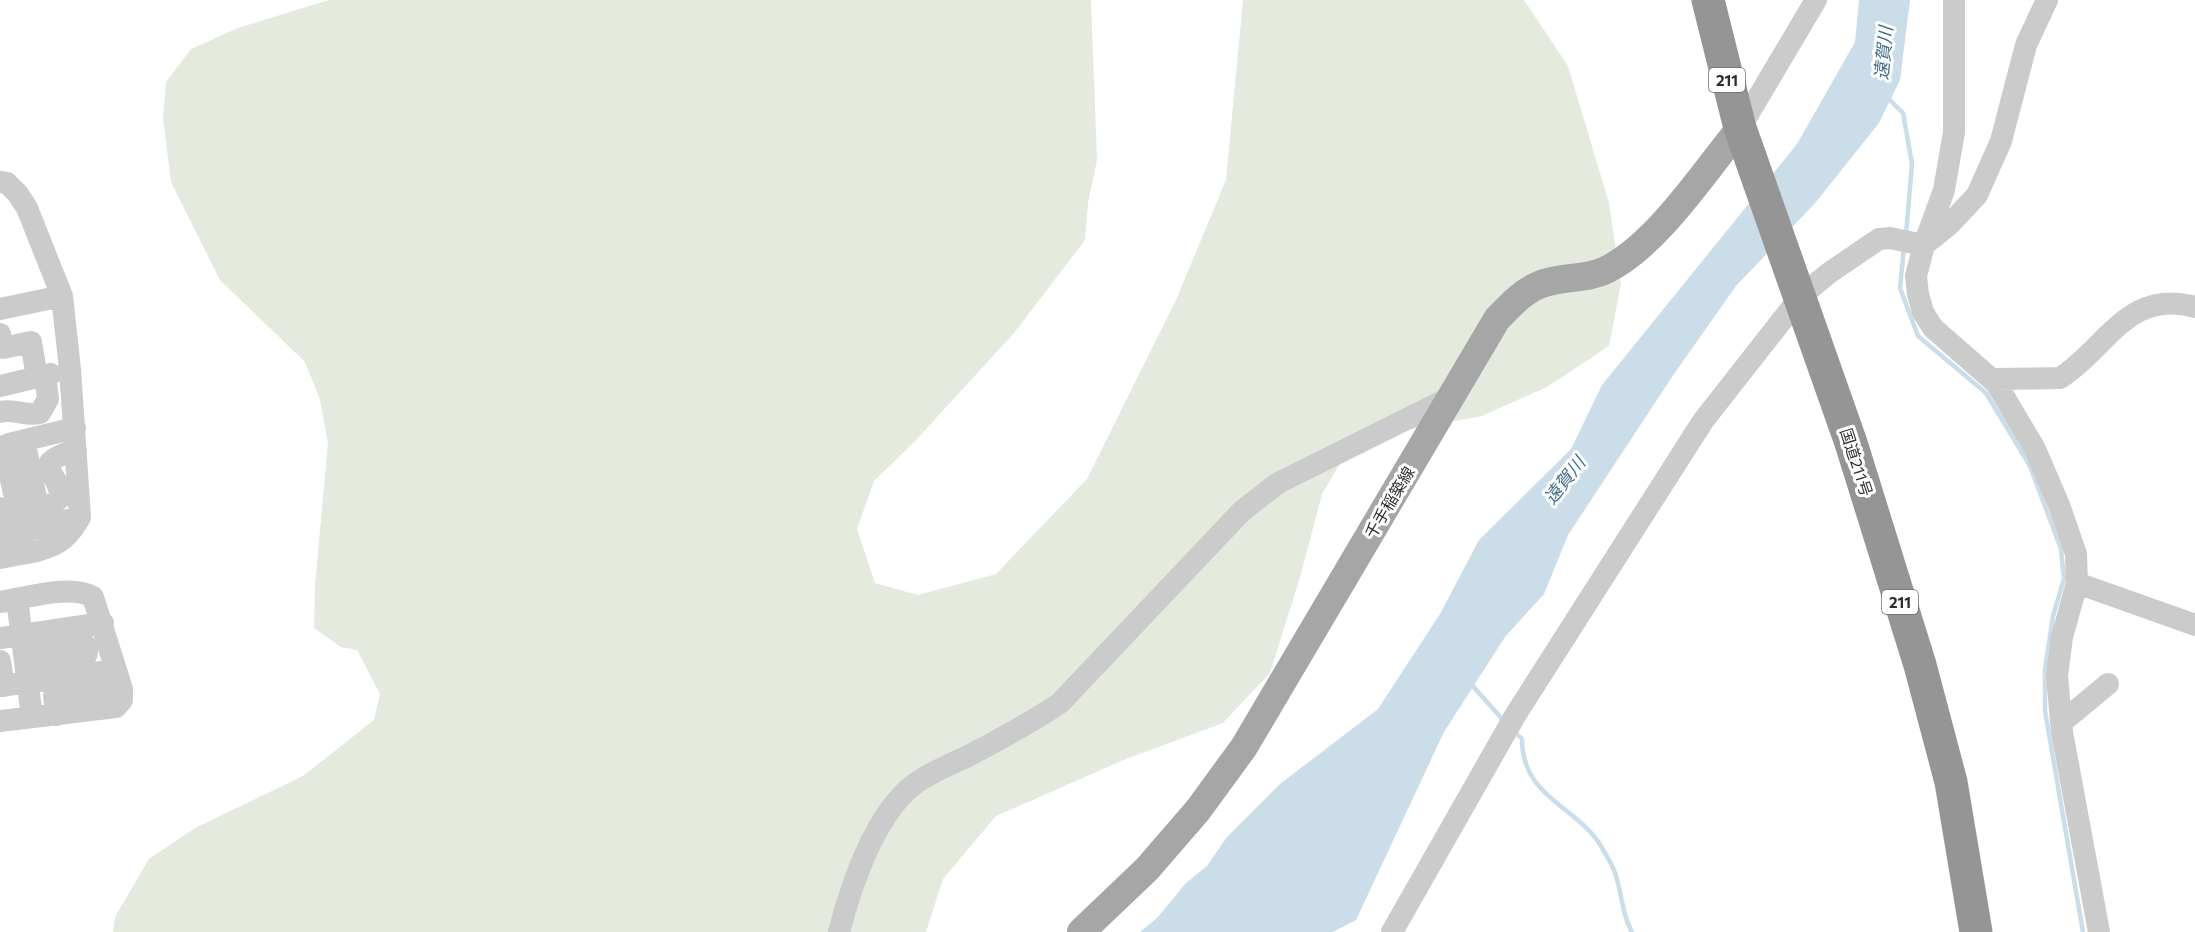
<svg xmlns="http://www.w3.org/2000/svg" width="2195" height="932" viewBox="0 0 2195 932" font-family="Commissioner,'Noto Sans JP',sans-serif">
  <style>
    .green { fill: #e4eadd }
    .water { fill: #cadde9 }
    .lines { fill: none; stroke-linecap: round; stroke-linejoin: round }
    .stream { stroke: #cadde9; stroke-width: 4.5 }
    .minor { stroke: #cbcbcb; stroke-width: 22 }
    .major { stroke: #a6a6a6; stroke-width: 28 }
    .highway { stroke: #959595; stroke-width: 33 }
    .labels { text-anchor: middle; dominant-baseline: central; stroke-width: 6; stroke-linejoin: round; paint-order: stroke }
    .shield { fill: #fff; stroke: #6d6d6d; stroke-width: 1.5 }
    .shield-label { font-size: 15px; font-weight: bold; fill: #2e2e2e }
    .street-label { font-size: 16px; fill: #2e2e2e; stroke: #fff }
    .water-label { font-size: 18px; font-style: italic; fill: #426e8a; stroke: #fff }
  </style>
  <rect width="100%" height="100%" fill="#fff"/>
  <!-- green -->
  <path class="green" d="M329 0H1091L1097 160 1088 203 1085 240 1014 333 915 441 874 481 857 529 875 583 918 595 996 574 1087 479 1176 300 1226 180 1243 0H1524L1568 66 1609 203 1621 284 1609 346 1547 387 1482 416 1392 433 1344 457 1322 494 1301 574 1270 673 1223 723 1126 759 996 816 943 879 926 932H113L115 917 149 859 195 828 303 776 374 720 380 694 357 650 341 647 314 628 315 585 328 443 320 400 305 362 220 280 171 182 163 118 166 82 191 49 238 28Z"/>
  <!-- water -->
  <path class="water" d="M1859 0H1910L1900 80 1879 123 1816 202 1736 286 1674 374 1568 535 1544 594 1505 637 1444 732 1356 920 1333 932H1140L1157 918 1186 883 1207 866 1227 837 1280 784 1378 709 1440 614 1479 540 1571 449 1602 385 1797 144 1855 42Z"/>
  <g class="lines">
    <!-- stream -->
    <path class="stream" d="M1886 96 1903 113 1912 164 1906 235
      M1904 247 1900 288 1918 336 1986 393 2030 466 2061 549 2064 579 2053 616 2045 670V711L2083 932
      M1470 683 1505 722
      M1515 732 1522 739C1522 798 1577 806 1601 846 1605 854 1611 862 1614 870 1622 890 1621 913 1632 932"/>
    <!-- minor -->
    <path class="minor" d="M1954 0V132L1944 190 1924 245 1916 276 1918 294 1923 312 1933 328 1996 383 2035 449 2059 505 2076 554 2077 583 2062 637 2057 676 2062 732 2099 932
      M1740 128 1816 0
      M0 182 7 183 18 194 27 208 62 296 70 369 80 517C61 553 37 550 0 558
      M0 309 62 296
      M0 334 3 348 31 342 37 377
      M1992 379 2060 378C2106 349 2128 288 2195 307
      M0 386 51 374
      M0 412C14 408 26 417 40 413L48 399 45 375
      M24 440 42 526
      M9 444 75 428
      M3 446 23 531
      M37 506H50L60 498C62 471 25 465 76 450
      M0 508 7 535
      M0 537 80 517
      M2077 583 2195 625
      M17 599 32 717
      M0 602C25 598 71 584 93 597L122 689V700L116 707 0 721
      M0 638 103 623
      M65 651a11 11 0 1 1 22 0a11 11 0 1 1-22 0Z
      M43 655a11 11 0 1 1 22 0a11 11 0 1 1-22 0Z
      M0 661 4 686
      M0 686 116 670
      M56 715 54 695 121 686
      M2061 723 2108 684
      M839 932C851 886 874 817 912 786 927 774 947 766 964 758 997 741 1029 724 1060 703L1242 511 1278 483 1451 397
      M1392 932 1516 714 1703 421 1801 296 1829 273 1879 239 1890 238 1924 245 1949 225 1977 195 2001 141 2026 45 2047 0"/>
    <!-- major -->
    <path class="major" d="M1081 932 1147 869 1198 810 1244 747 1497 319C1510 306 1522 292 1539 285 1559 276 1586 280 1606 270 1656 246 1705 171 1740 128"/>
    <!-- highway -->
    <path class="highway" d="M1708 0 1740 128 1851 443 1920 665 1951 782 1976 932"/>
  </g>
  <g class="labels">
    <!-- shield labels -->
    <g class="shield">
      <rect x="1709" y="68" width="36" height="24" rx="4.5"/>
      <rect x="1882" y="590" width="36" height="24" rx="4.5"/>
    </g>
    <g class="shield-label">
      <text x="1727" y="80">211</text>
      <text x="1900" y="602">211</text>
    </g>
    <!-- street labels -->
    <g class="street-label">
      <text transform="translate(1857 462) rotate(72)">国道211号</text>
      <text transform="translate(1389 502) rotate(-59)">千手稲築線</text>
    </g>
    <!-- water labels -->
    <g class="water-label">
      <text transform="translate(1883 53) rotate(-85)">遠賀川</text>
      <text transform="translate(1564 480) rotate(-52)">遠賀川</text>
    </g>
  </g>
</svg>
